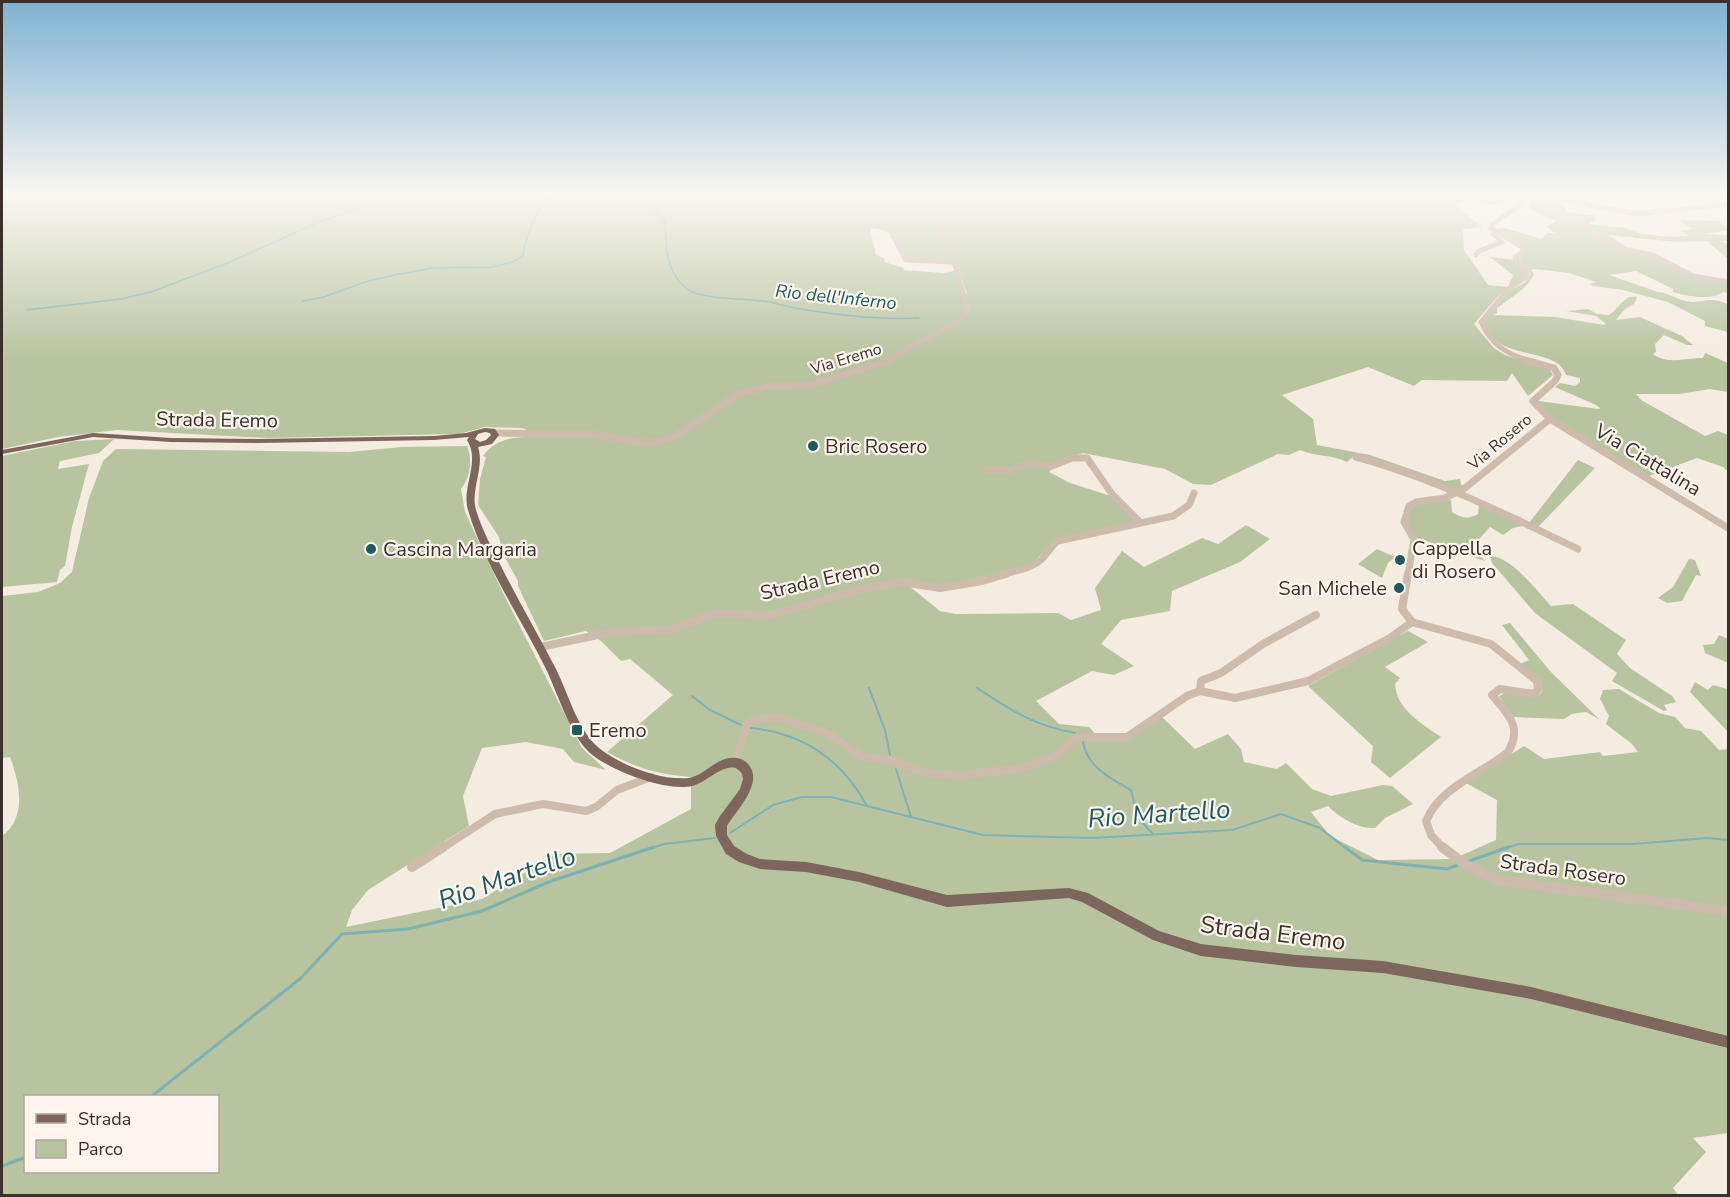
<svg xmlns="http://www.w3.org/2000/svg" width="1730" height="1197" viewBox="0 0 1730 1197" font-family="'Nunito Sans',sans-serif">
  <style>
    .green { fill: #b8c4a0; fill-rule: evenodd }
    .lines { fill: none; stroke-linecap: round; stroke-linejoin: round }
    .stream-far2 { stroke: #7fb0b2; stroke-width: 1.5 }
    .stream-far1 { stroke: #7fb0b2; stroke-width: 2 }
    .stream { stroke: #7fb0b2; stroke-width: 3 }
    .minor-far3 { stroke: #cdbbac; stroke-width: 5 }
    .minor-far2 { stroke: #cdbbac; stroke-width: 7 }
    .minor-far1 { stroke: #cdbbac; stroke-width: 8 }
    .minor { stroke: #cdbbac; stroke-width: 10 }
    .major { fill: #7d675c; fill-rule: evenodd }
    .poi-dot { fill: #1f5a5e; stroke: #fbf5ee; stroke-width: 2 }
    .labels { text-anchor: middle; dominant-baseline: central; stroke-width: 4.5; stroke-linejoin: round; paint-order: stroke }
    .far-street-label { font-size: 16px; fill: #3b302b; stroke: #fbf5ee }
    .far-water-label { font-size: 18px; font-style: italic; fill: #1f5a5e; stroke: #fbf5ee }
    .street-label { font-size: 20px; fill: #3b302b; stroke: #fbf5ee }
    .poi-label { font-size: 20px; fill: #3b302b; stroke: #fbf5ee; text-anchor: start }
    .near-street-label { font-size: 24px; fill: #3b302b; stroke: #fbf5ee }
    .near-water-label { font-size: 26px; font-style: italic; fill: #1f5a5e; stroke: #fbf5ee }
  </style>
  <rect width="100%" height="100%" fill="#f4ebe1"/>
  <!-- green -->
  <path class="green" d="M2 193H1547L1543 195 1527 193 1495 205 1472 201 1454 204 1482 227 1463 229 1464 250 1488 285 1508 287 1513 275 1490 257 1515 260 1525 272 1524 277 1500 294 1474 324 1494 348 1505 355 1549 368 1553 375 1528 396 1512 373 1507 381 1422 380 1414 386 1368 367 1282 395 1313 419 1317 445 1370 455 1445 481 1460 479 1462 488 1456 491 1354 456 1347 462C1332 454 1315 457 1300 450L1289 455 1278 454 1211 485 1193 484 1165 469 1083 453 1062 460 1049 472 1070 483 1111 496 1136 522 1054 541 1033 563 987 577 941 585 903 581 940 611 956 614 1058 613 1071 620 1101 610 1095 588 1122 551 1144 567 1202 538 1218 544 1246 525 1270 539 1240 562 1172 591 1170 611 1121 620 1101 644 1134 666 1114 675 1092 671 1036 701 1059 724 1089 727 1100 739 1118 740 1162 717 1195 749 1228 734 1241 749 1244 762 1277 769 1286 763 1312 789 1331 796 1383 785 1392 786 1413 804 1385 818 1375 828C1358 829 1340 818 1328 806L1311 812 1330 836 1378 860 1453 859 1496 840 1497 800 1466 783 1524 746 1544 759 1600 752 1603 756 1638 752 1632 744 1606 724 1609 716 1600 699 1603 690 1619 689 1659 713 1675 717 1685 728 1701 731 1719 750 1728 749V1133L1693 1138 1706 1152 1673 1188 1679 1196 2 1195V836C28 817 19 782 10 757L2 758V596L38 592 60 583 72 572 89 498 103 461 116 449 349 452 402 447 467 446C473 460 470 478 461 489L465 512 502 591 582 748 606 770 574 762 563 749 526 742 482 748 463 796 469 826 368 890 352 910 346 927 482 899 555 854 610 853 691 809V777C656 774 639 769 607 752L673 695 630 659 621 661 601 641 586 631 544 641 518 586V581L503 554 499 537 478 505 480 479 486 457 483 456C497 436 520 437 542 436L522 428 485 427 459 434 267 438 117 430 58 437 2 449ZM870 228C896 230 897 239 908 260H955L967 294H962L955 271 943 273 903 270 904 268 884 262 885 258 876 255ZM26 1096H218V1172H26Z
    M1542 198 1565 206 1567 212 1596 216 1595 221 1589 222 1590 224 1625 228 1641 234 1674 237 1689 236 1681 231 1693 229 1677 220 1718 221 1728 228V230L1705 234 1728 235V241H1721L1728 245V259L1707 241 1677 242 1608 235 1624 245 1626 247 1621 250 1569 218 1621 251 1649 255 1685 274 1728 282V293L1723 292C1711 301 1686 296 1673 292V289L1636 271 1609 275 1658 292C1669 293 1676 299 1686 301 1702 305 1706 295 1727 304L1728 332 1705 326V321L1668 302 1623 290 1593 286 1590 284 1596 282 1569 273 1534 269 1531 270 1534 274C1529 288 1508 299 1497 308V313L1492 315 1555 317 1604 325 1606 324 1596 316 1566 311 1588 309 1597 314 1609 315C1619 309 1624 294 1637 297L1635 303 1623 311 1616 320 1640 317 1682 336 1693 345H1687L1664 335 1655 344 1656 352 1653 354C1667 365 1687 358 1703 358L1705 353 1728 363V392L1710 389 1679 394H1636L1641 400 1705 436 1718 431 1728 435V472L1723 467 1697 458 1646 477 1555 421 1538 403V401L1599 409 1600 408 1596 405 1555 387 1560 383 1575 386 1580 382V378L1566 375C1557 345 1494 363 1484 322L1509 291 1526 282 1530 273 1519 258 1528 249 1496 229 1504 228 1542 239 1547 233H1555L1547 227 1556 221 1529 209 1531 200Z
    M114 439 99 453 60 461 58 469 89 464 72 527 65 566 60 570 57 582 2 587V456L75 441Z
    M1578 460 1595 468 1538 527 1529 523Z
    M1451 500 1452 512C1462 518 1467 520 1478 514L1479 505 1527 525 1513 528 1503 535 1490 527 1472 547 1485 561 1417 538 1409 526 1407 517 1409 511 1417 504Z
    M1377 549 1395 557 1388 563 1382 578 1358 564Z
    M1490 556C1511 556 1537 591 1551 606L1573 604 1626 640 1617 654 1630 668 1672 696 1676 702 1664 705 1667 710 1664 711 1612 681 1617 673 1535 613 1492 563Z
    M1689 559 1695 560 1701 576 1696 575 1682 601 1667 603 1658 598 1673 587Z
    M1510 623 1550 671 1600 720 1586 712 1572 714 1564 719 1514 717 1499 696 1505 693 1537 697 1542 692 1541 681 1520 664 1529 660 1502 625Z
    M1408 631 1428 642 1385 667 1400 678 1395 684C1396 709 1422 724 1441 737L1390 778 1371 762 1373 746 1308 686Z
    M1719 635 1728 639V663L1705 653 1703 645 1714 644Z
    M1695 682 1708 690 1713 685 1727 689 1728 682V732L1690 692Z"/>
  <g class="lines">
    <!-- stream-far2 -->
    <path class="stream-far2" d="M636 193 665 221C666 246 665 271 687 289 701 300 744 298 763 301 774 302 784 306 795 308 835 315 878 320 919 318
      M303 301 324 297 365 282 394 275 433 268 492 267 513 262 523 256C525 234 539 214 546 193
      M26 310 121 299 151 292 230 262 319 222 404 193"/>
    <!-- stream-far1 -->
    <path class="stream-far1" d="M869 688 885 730 890 755
      M977 688C1012 711 1033 725 1075 733
      M692 696 710 710 741 725
      M751 728C803 733 842 760 867 806
      M1083 742C1088 768 1110 778 1131 790L1138 818 1153 834
      M896 769 911 817
      M730 833 773 805 802 797H831L983 835 1092 838 1232 830 1281 814 1320 828 1347 849
      M649 849 664 844 715 838
      M1504 849 1518 844H1633L1707 838 1728 840"/>
    <!-- stream -->
    <path class="stream" d="M1345 847 1362 860 1447 869 1458 865
      M1469 861 1509 847
      M152 1096 301 978 342 934 408 929 482 911 551 881 654 847
      M2 1166 26 1157"/>
    <!-- minor-far3 -->
    <path class="minor-far3" d="M1550 199 1556 208 1576 225 1613 247 1653 255 1693 276 1728 282
      M893 236 906 260 954 262
      M1476 255 1479 251 1502 242 1493 234
      M886 361 960 320 968 309 952 255 919 193
      M1530 361C1507 354 1491 345 1481 322L1507 290 1525 278 1527 272 1515 258 1525 249 1491 228 1493 224 1520 205 1525 197 1541 196 1638 214 1728 204"/>
    <!-- minor-far2 -->
    <path class="minor-far2" d="M1526 360 1554 368 1558 375 1555 381 1533 401 1550 419 1728 528
      M494 433 592 434 644 443 659 442 674 437 738 394 770 386 811 385 891 360
      M1356 457C1433 478 1506 514 1578 549
      M986 470H1010L1029 463 1052 466 1072 458H1087L1112 494 1141 523
      M1001 575C1014 571 1031 569 1042 559 1048 553 1051 546 1058 541L1173 516 1189 505 1194 493
      M1408 575 1414 539 1404 522 1409 506 1416 502 1445 498 1465 488 1550 419"/>
    <!-- minor-far1 -->
    <path class="minor-far1" d="M1408 574 1402 609 1412 622 1491 644 1537 681 1538 689 1535 694 1500 689 1492 695C1508 714 1523 727 1508 752 1481 774 1440 787 1426 821L1431 835 1444 849
      M540 647 612 632 670 630 718 613 768 616 862 589 902 582 940 588 982 581 1006 574
      M1200 691 1201 681 1221 673 1263 644 1316 615
      M735 762 747 725 754 720 776 717 827 733 863 757 890 760 927 773 959 776 1027 767 1057 755 1073 740 1081 737H1127L1187 696 1200 691 1235 698 1308 681 1390 638 1412 622
      M441 849 495 814 543 804 586 811 596 807 617 790 651 777"/>
    <!-- minor -->
    <path class="minor" d="M1442 847 1466 865 1497 880 1728 911
      M412 867 443 847"/>
    <!-- major -->
    <path class="major" d="M485 428 495 429 499 435 492 444 478 447C485 468 470 489 476 510 481 527 490 544 498 560 516 597 537 632 556 669 568 693 578 731 599 748 620 765 661 781 689 778 702 776 712 763 725 759 732 757 740 757 746 762 767 781 736 810 727 826V835L734 846 747 854 760 859 806 862 859 872 947 895 1069 888 1088 893 1159 931 1201 944 1296 955 1383 961 1531 987 1728 1036V1048L1531 999 1383 973 1296 967 1201 956 1153 940 1082 902 1069 898 947 907 859 882 806 872 760 869 739 862 726 854 716 836 715 825 720 816 740 789 743 779 742 774C731 755 707 783 692 786 666 792 609 770 590 753 570 735 558 694 546 669 521 618 484 565 468 510 461 487 481 462 467 440L469 437 434 440 259 443 171 442 93 437 2 454V450L93 433 171 438 259 439 434 436 466 433ZM485 432 490 433 491 435 486 440 480 442 475 439 478 434Z"/>
  </g>
  <!-- sky -->
  <linearGradient id="sky" x2="0" y2="1"><stop stop-color="#7eb2d2"/><stop offset="0.54" stop-color="#faf6f2"/><stop offset="1" stop-color="#faf6f2" stop-opacity="0"/></linearGradient>
  <rect width="1730" height="360" fill="url(#sky)"/>
  <!-- markers -->
  <g class="poi-dot">
    <circle cx="813" cy="446" r="6"/>
    <circle cx="371" cy="549" r="6"/>
    <circle cx="1400" cy="560" r="6"/>
    <circle cx="1399" cy="588" r="6"/>
    <rect x="571" y="724" width="12" height="12" rx="3"/>
  </g>
  <g class="labels">
    <!-- far-street labels -->
    <g class="far-street-label">
      <text transform="translate(846 359) rotate(-17)">Via Eremo</text>
      <text transform="translate(1500 442) rotate(-40)">Via Rosero</text>
    </g>
    <!-- far-water labels -->
    <g class="far-water-label">
      <text transform="translate(836 297) rotate(6)">Rio dell'Inferno</text>
    </g>
    <!-- street labels -->
    <g class="street-label">
      <text transform="translate(217 420) rotate(1)">Strada Eremo</text>
      <text transform="translate(1648 460) rotate(31)">Via Ciattalina</text>
      <text transform="translate(820 580) rotate(-13)">Strada Eremo</text>
      <text transform="translate(1563 870) rotate(8)">Strada Rosero</text>
    </g>
    <!-- poi labels -->
    <g class="poi-label">
      <text x="825" y="446">Bric Rosero</text>
      <text x="1412" y="548">Cappella<tspan x="1412" dy="23">di Rosero</tspan></text>
      <text x="383" y="549">Cascina Margaria</text>
      <text x="1387" y="588" text-anchor="end">San Michele</text>
      <text x="589" y="730">Eremo</text>
    </g>
    <!-- near-street labels -->
    <g class="near-street-label">
      <text transform="translate(1273 933) rotate(7)">Strada Eremo</text>
    </g>
    <!-- near-water labels -->
    <g class="near-water-label">
      <text transform="translate(1159 814) rotate(-4)">Rio Martello</text>
      <text transform="translate(507 878) rotate(-19)">Rio Martello</text>
    </g>
  </g>
  <!-- border -->
  <rect width="1730" height="1197" fill="none" stroke="#3b302b" stroke-width="6"/>
  <!-- legend -->
  <rect x="24" y="1095" width="195" height="78" fill="#fbf5ee" stroke="#aea6a0" stroke-width="1.5"/>
  <rect x="36" y="1114" width="30" height="9" fill="#7d675c" stroke="#aea6a0" stroke-width="1.5"/>
  <text x="78" y="1125" font-size="18" fill="#3b302b">Strada</text>
  <rect x="36" y="1140" width="30" height="18" fill="#b8c4a0" stroke="#aea6a0" stroke-width="1.5"/>
  <text x="78" y="1155" font-size="18" fill="#3b302b">Parco</text>
</svg>
